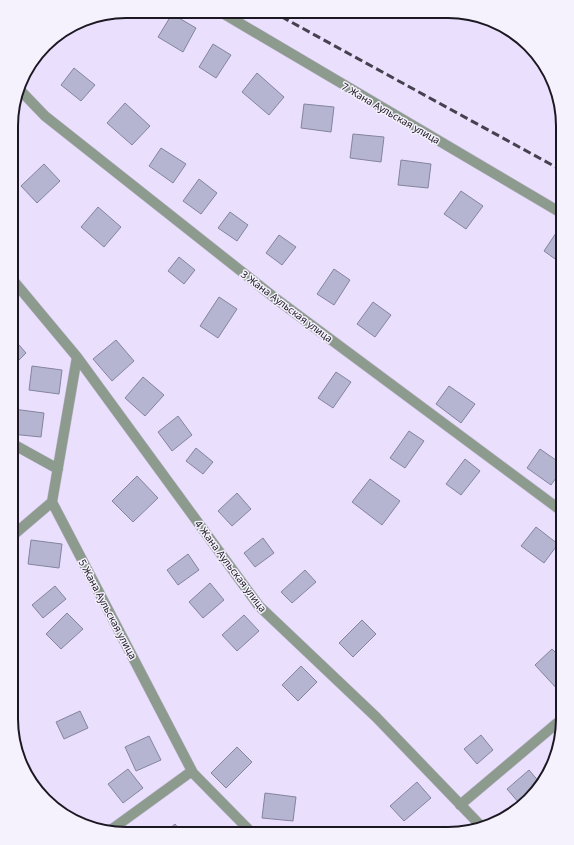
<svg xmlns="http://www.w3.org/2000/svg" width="574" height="845" viewBox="0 0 574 845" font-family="'Noto Sans',sans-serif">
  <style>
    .building { fill: #b5b5d2; stroke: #84849f }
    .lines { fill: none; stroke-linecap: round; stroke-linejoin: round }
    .minor-casing { stroke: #c5bcd6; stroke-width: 11 }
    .minor { stroke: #8d9b8f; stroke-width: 10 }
    .rail { stroke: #46414f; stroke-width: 3; stroke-dasharray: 8 4; stroke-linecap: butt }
    .labels { text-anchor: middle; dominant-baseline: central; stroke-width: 3; stroke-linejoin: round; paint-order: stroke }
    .street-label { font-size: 10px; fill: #1c1822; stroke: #f5f1fd }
    .rim { fill: none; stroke: #1c1822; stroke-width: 2 }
  </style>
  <rect width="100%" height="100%" fill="#eae0fe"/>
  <!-- building -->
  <path class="building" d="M442 12H464L472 16V20L441 16Z
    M172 14 196 28 183 52 158 37Z
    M213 44 231 55 216 78 199 67Z
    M74 68 95 85 81 101 61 85Z
    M257 73 284 97 269 115 242 92Z
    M125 103 150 126 132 145 107 123Z
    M304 104 334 107 331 132 301 128Z
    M353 134 384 137 381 162 350 158Z
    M161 148 186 164 173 183 149 166Z
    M401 160 431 164 428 188 398 185Z
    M44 164 60 181 37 203 21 186Z
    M199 179 217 193 201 214 183 201Z
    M461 191 483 206 466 229 444 214Z
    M98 207 121 227 104 247 81 227Z
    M230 212 248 225 237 241 218 228Z
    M558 230 563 233 562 264 544 251Z
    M279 235 296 247 282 265 266 253Z
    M179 257 195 270 184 284 168 271Z
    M334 269 350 280 334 305 317 294Z
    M219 297 237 309 218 338 200 326Z
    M373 302 391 315 375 337 357 324Z
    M12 337 26 353 12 367Z
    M116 340 134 361 112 381 93 359Z
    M32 366 62 370 59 394 29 390Z
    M336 372 351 382 333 408 318 398Z
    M143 377 164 395 145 416 125 398Z
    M449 386 475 404 461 423 436 404Z
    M13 409 44 413 41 437 11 434V424Z
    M178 416 192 435 172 451 158 432Z
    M409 431 424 441 405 468 390 458Z
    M196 448 213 462 203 474 186 461Z
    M540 449 563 465V468L551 485 527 468Z
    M465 459 480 471 461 495 446 484Z
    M137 476 158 498 133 522 112 501Z
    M370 479 400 501 382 525 352 502Z
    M237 493 251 509 232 526 218 511Z
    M536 527 558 544 544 563 521 546Z
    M263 538 274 553 255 567 244 553Z
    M31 540 62 544 59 568 28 564Z
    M188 554 199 570 178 585 167 570Z
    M305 570 316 582 292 603 281 592Z
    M210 583 224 600 203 618 189 602Z
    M55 586 66 599 43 618 32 605Z
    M67 613 83 629 61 649 46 634Z
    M244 615 259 631 237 651 222 635Z
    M362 620 376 634 353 657 339 643Z
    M552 649 563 660V688L559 691 535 665Z
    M301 666 317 682 298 701 282 685Z
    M80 711 88 728 64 739 56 722Z
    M481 735 493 750 477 764 464 749Z
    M149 736 161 760 136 771 125 747Z
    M237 747 252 762 226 788 211 773Z
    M128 769 143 788 123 803 108 784Z
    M529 770 541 784 519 803 507 789Z
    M417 782 431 798 404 821 390 806Z
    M265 793 296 797 293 821 262 818Z
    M175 824 182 833H164Z
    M444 826 448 834H430Z"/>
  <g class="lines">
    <!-- minor casing -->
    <g class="minor-casing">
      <path id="minor" d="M219 11 563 214
        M19 89 45 116 275 298 563 512
        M12 279 77 357 259 606 376 717 481 826
        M77 357 52 502 193 773 252 833
        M11 443 58 469
        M11 537 52 502
        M460 805 563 718
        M108 832 192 771"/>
    </g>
    <!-- minor -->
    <use href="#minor" class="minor"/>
    <!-- rail -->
    <path class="rail" d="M271 11 563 171"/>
  </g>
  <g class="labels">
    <!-- street labels -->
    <g class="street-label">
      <text transform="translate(391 113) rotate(30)">7 Жана Аульская улица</text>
      <text transform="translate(287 306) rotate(37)">3 Жана Аульская улица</text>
      <text transform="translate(231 566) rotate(53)">4 Жана Аульская улица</text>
      <text transform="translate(108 609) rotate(62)">5 Жана Аульская улица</text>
    </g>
  </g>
  <!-- crop -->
  <path d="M0 0H574V845H0ZM126 18H448A108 108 0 0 1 556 126V719A108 108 0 0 1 448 827H126A108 108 0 0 1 18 719V126A108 108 0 0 1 126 18Z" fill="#f5f1fd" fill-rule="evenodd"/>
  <path class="rim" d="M126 18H448A108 108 0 0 1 556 126V719A108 108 0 0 1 448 827H126A108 108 0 0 1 18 719V126A108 108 0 0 1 126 18Z"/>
</svg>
